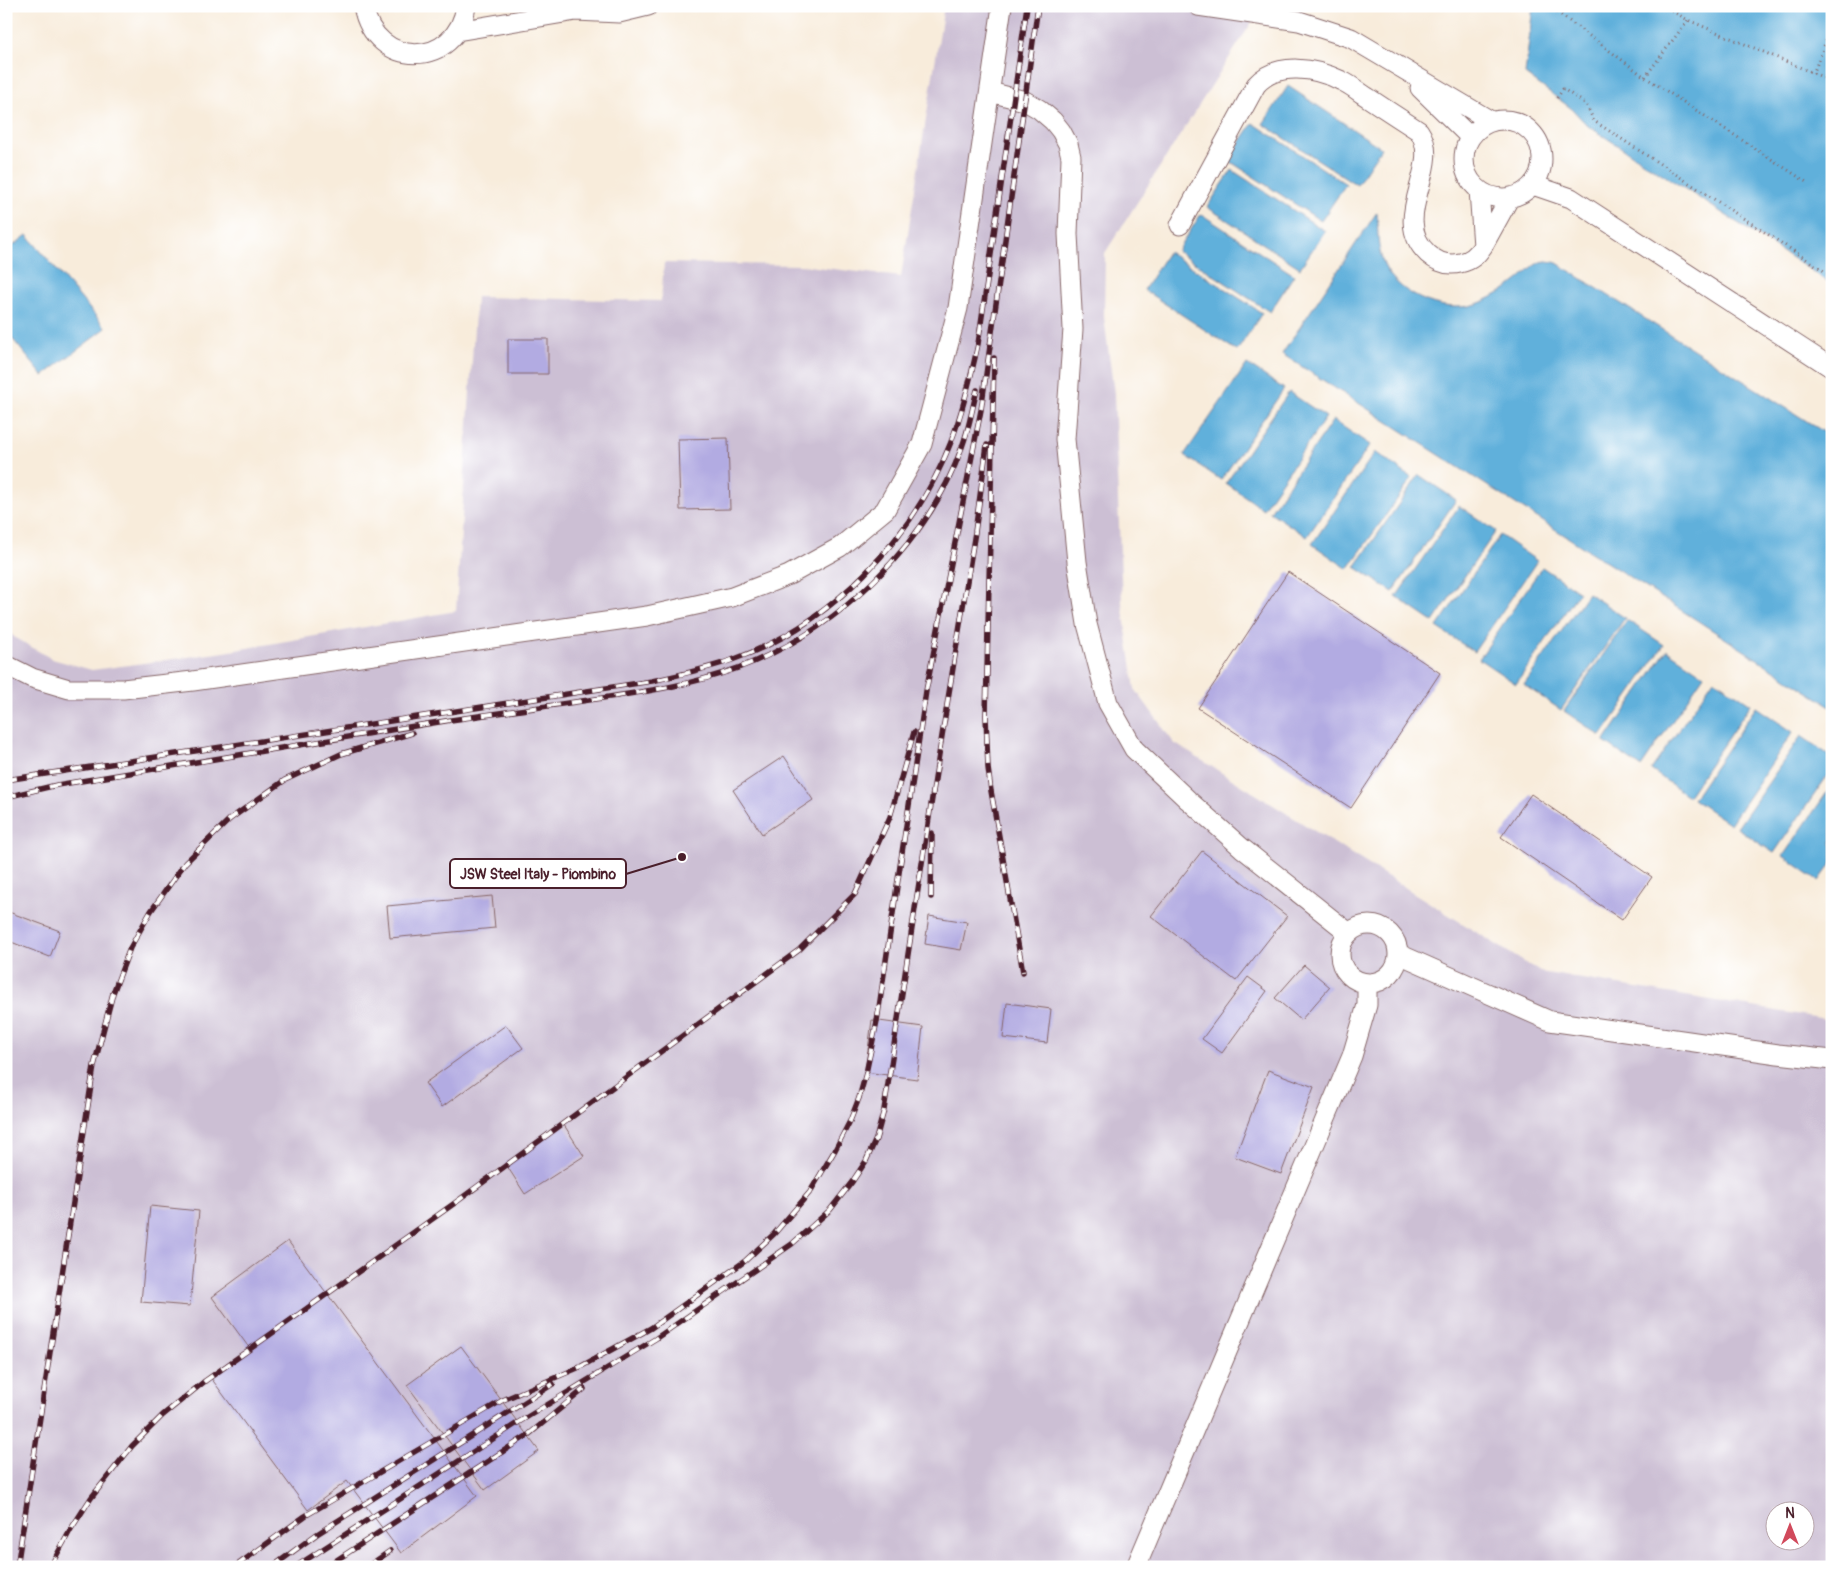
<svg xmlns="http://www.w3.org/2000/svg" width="1838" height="1573" viewBox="0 0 1838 1573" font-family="Pangolin,sans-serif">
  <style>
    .industrial { fill: #ccbfd4; fill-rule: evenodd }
    .water { fill: #61b0db; stroke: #566883 }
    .building { fill: #b2abe2 }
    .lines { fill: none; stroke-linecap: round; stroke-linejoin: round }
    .minor-casing { stroke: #876769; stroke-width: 21 }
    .path { stroke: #876769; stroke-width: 3; stroke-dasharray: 1 4; stroke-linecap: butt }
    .minor { stroke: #fff; stroke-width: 19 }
    .rail-casing { stroke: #4a1f2b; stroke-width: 5.5 }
    .rail { stroke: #fff; stroke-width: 4; stroke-dasharray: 11; stroke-linecap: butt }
    .leader { fill: none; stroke: #4a1f2b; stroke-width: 2 }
    .callout-dot { fill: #4a1f2b; stroke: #fff; stroke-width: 2 }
    .callout { fill: #fff; stroke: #4a1f2b; stroke-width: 2 }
    .callout-label { font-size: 14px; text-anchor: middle; font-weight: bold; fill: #4a1f2b }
  </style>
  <rect width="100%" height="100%" fill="#fff"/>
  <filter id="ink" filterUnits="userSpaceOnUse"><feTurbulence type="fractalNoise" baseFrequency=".02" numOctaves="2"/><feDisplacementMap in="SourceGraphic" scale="10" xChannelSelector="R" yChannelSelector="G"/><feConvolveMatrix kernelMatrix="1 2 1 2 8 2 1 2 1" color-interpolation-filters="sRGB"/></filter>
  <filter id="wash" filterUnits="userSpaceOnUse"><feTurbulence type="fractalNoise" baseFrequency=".0096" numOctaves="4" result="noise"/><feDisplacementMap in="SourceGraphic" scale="20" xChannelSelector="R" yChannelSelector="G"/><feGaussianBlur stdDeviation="1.12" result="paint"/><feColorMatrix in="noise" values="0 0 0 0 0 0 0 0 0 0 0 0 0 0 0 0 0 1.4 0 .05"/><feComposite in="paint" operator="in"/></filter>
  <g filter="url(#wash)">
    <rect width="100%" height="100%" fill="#f8ecdb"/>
    <!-- industrial -->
    <path class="industrial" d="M944 6H1259V11L1105 253 1104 317 1114 393 1122 603 1135 689 1174 743 1540 972 1832 1020V1567H6V629L14 637 52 659 92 670 225 652 456 611 476 297 661 301 664 263 800 265 901 277ZM1776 1510H1806V1540H1776Z"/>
    <!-- water -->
    <path class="water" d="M1533 6H1832V284L1588 126 1572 109 1525 74Z
      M1288 86 1381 148 1357 185 1263 124Z
      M1253 123 1346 184 1321 221 1228 160Z
      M1232 170 1325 231 1300 268 1207 207Z
      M1377 212C1378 230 1377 248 1384 265 1399 297 1450 317 1482 302 1495 296 1507 289 1518 280 1527 273 1534 262 1546 261 1549 261 1554 262 1557 263L1832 437V707L1282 354Z
      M1201 214 1294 275 1270 312 1177 251Z
      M27 235 106 328 43 376 6 331V251Z
      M1168 252 1262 313 1237 351 1144 290Z
      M1247 364 1284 389 1221 480 1184 455Z
      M1289 392 1326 417 1263 509 1226 483Z
      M1333 420 1370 445 1307 537 1270 512Z
      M1375 452 1412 478 1348 569 1312 544Z
      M1419 475 1456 500 1393 592 1355 567Z
      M1459 506 1496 531 1433 622 1396 597Z
      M1500 535 1537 561 1474 652 1437 627Z
      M1542 567 1579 592 1516 684 1479 659Z
      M1588 593 1625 618 1561 710 1524 685Z
      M1627 620 1664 645 1601 736 1564 711Z
      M1667 650 1704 675 1641 767 1604 742Z
      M1714 679 1751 704 1688 796 1651 770Z
      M1756 707 1793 732 1730 824 1693 799Z
      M1801 736 1832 757V769L1774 853 1737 828Z
      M1832 785V863L1819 881 1783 856Z"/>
    <g id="blocks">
      <!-- building -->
      <path class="building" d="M508 339H548V374H508Z
        M728 438 730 509 680 510 678 439Z
        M1288 572 1440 673 1351 808 1198 708Z
        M784 756 813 800 762 834 733 790Z
        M1531 794 1652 877 1622 920 1501 837Z
        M1202 851 1287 916 1236 981 1151 916Z
        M492 896 495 928 390 938 387 906Z
        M6 911 60 931 50 957 6 940Z
        M929 916 967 922 961 950 925 944Z
        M1304 965 1330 987 1301 1020 1275 998Z
        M1248 977 1267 991 1222 1053 1202 1039Z
        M1007 1003 1051 1009 1047 1043 1003 1038Z
        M872 1020 923 1027 917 1079 865 1072Z
        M506 1025 523 1048 442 1107 425 1083Z
        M1268 1070 1314 1087 1281 1174 1235 1157Z
        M564 1125 584 1156 525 1194 505 1163Z
        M150 1206 199 1211 190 1306 141 1302Z
        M288 1241 477 1496 401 1553 347 1481 308 1510 211 1378 250 1349 212 1297Z
        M461 1346 539 1451 485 1490 407 1385Z"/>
    </g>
  </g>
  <g filter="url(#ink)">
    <use href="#blocks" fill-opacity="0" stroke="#876769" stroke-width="1"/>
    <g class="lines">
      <!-- minor casing -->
      <g class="minor-casing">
        <path id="minor" d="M363 6C375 70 457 69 466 6
          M1198 6 1299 21 1351 38 1491 121
          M565 8 576 11 619 13 648 6
          M457 31 576 11
          M1420 88 1470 137
          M990 92 1025 101 1039 109 1053 121 1061 131 1068 144 1071 157 1068 234 1073 329 1065 439 1077 562 1087 624 1108 703 1134 749 1188 800 1242 848 1349 933
          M1464 159a39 39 0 1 1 78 0a39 39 0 1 1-78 0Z
          M1533 185 1571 198 1832 368
          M1479 190 1483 246 1510 197
          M1180 225 1256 85C1277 61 1316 68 1342 81 1351 85 1359 92 1367 97 1385 109 1402 120 1419 131 1444 167 1388 217 1428 254 1437 262 1448 266 1460 263 1471 261 1477 255 1483 246
          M6 665 32 678 69 689H123L193 681 647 616 732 597 789 575 840 547 885 510 922 444 958 308 1002 6
          M1340 954a29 29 0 1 1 58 0a29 29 0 1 1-58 0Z
          M1399 954 1550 1021 1778 1054 1832 1060
          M1136 1567 1352 1056 1367 1005V983"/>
      </g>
      <!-- path -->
      <path class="path" d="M1549 6 1645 77 1808 183
        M1663 6 1688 20 1832 81
        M1813 74 1832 26
        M1645 77 1688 20
        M1557 98 1563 89 1586 104 1594 121 1832 276"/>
      <!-- minor -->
      <use href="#minor" class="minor"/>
      <!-- rail casing -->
      <g class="rail-casing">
        <path id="rail" d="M994 358 986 716 988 768 991 791 1023 972
          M936 773 975 532 987 445
          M6 780 652 681C679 675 706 669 732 660 830 626 914 538 951 442 963 410 971 377 978 344L1027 6
          M6 797 57 785C188 764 320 741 451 720 499 713 547 706 596 699 644 692 692 685 738 668 836 632 927 546 962 447 969 429 972 409 977 390
          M931 897 932 833
          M236 1566 305 1516 503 1400 580 1367 651 1328 745 1261 774 1234 810 1192 835 1150 850 1121 859 1098 866 1073 877 1021 926 691 981 410 1038 6
          M17 1567 94 1066 113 993 130 948 151 911 185 863 230 819 285 780 341 754 412 733
          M52 1567 54 1560 71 1529 91 1498 132 1446 163 1415 205 1381 459 1200 799 950 855 894 890 817 914 732
          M272 1567 317 1534 553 1384
          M295 1567 519 1422 655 1339 792 1244 830 1210 852 1182 866 1161 876 1139 884 1110 937 766
          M326 1567 528 1435 584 1389
          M367 1567 390 1551"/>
      </g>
      <!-- rail -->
      <use href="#rail" class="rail"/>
    </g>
  </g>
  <!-- callouts -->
  <path class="leader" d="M682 857L626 874"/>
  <circle class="callout-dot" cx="682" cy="857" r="5"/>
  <rect class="callout" x="450" y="859" width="176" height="29" rx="5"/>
  <g class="callout-label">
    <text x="538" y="879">JSW Steel Italy - Piombino</text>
  </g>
  <!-- margin -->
  <rect width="1838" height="1573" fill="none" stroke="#fff" stroke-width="25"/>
  <!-- north arrow -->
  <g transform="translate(1790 1526)"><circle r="24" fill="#ffffff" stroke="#b7a5aa"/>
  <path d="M0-4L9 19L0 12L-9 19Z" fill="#d1495b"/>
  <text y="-8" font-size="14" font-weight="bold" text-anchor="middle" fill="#4a1f2b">N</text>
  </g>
</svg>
